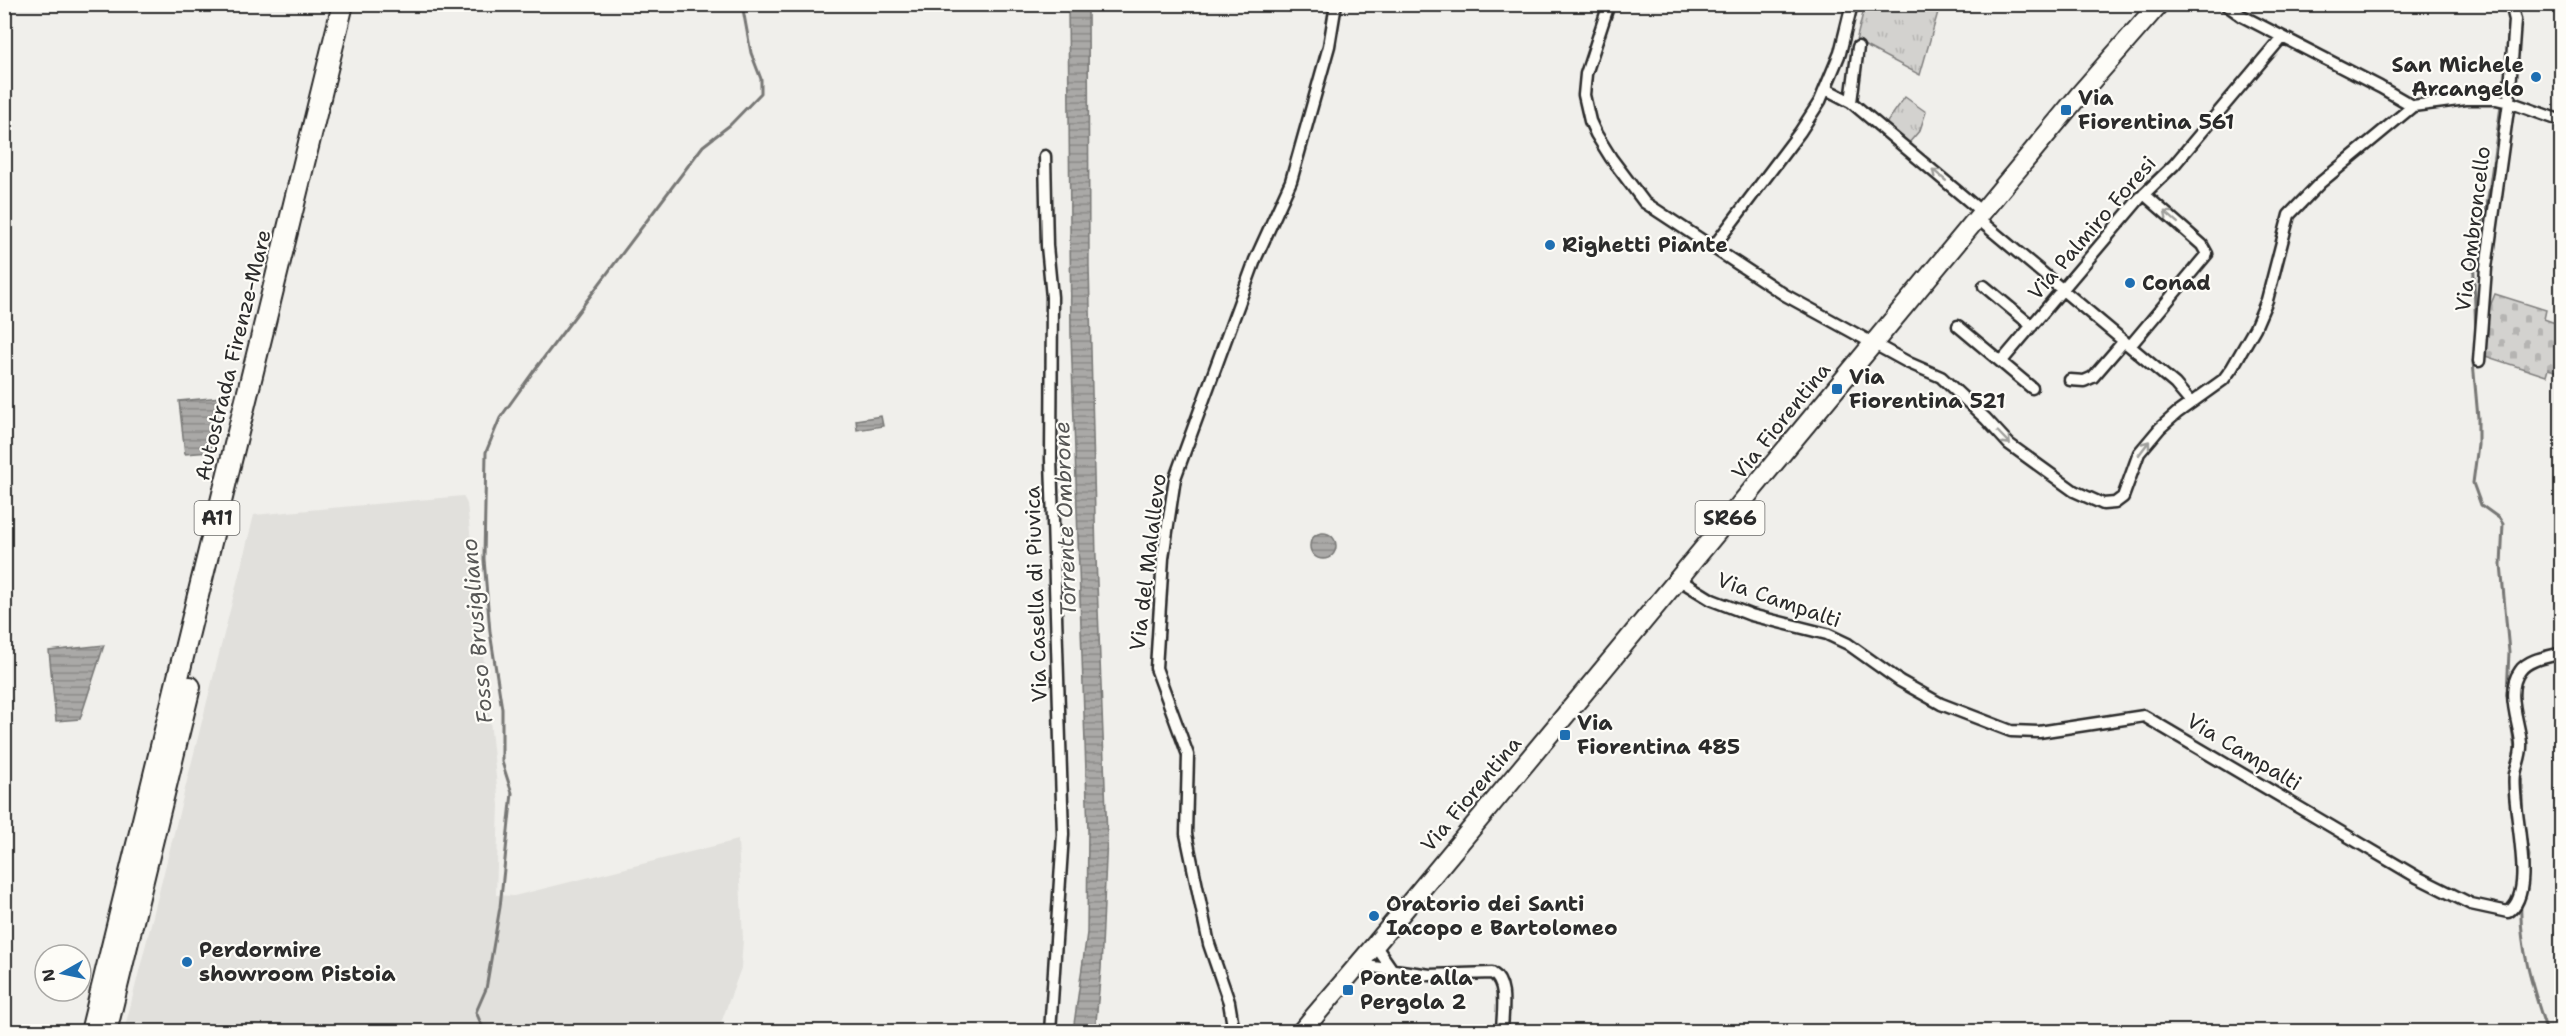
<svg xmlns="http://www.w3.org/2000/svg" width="2566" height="1036" viewBox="0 0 2566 1036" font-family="'Shantell Sans',sans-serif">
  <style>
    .built { fill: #e1e0dc }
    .grass { fill: url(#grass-tufts); stroke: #7f7e7d; stroke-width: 1.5 }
    .cemetery { fill: url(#cemetery-stones); stroke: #7f7e7d; stroke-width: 1.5 }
    .water { fill: url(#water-rules); stroke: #777775; stroke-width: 1.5 }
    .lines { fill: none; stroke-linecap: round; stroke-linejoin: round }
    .stream { stroke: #777775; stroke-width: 3 }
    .street-casing { stroke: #2b2b2b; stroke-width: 15 }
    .primary-casing { stroke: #2b2b2b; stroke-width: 22 }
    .highway-casing { stroke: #2b2b2b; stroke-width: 24 }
    .street { stroke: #fdfcf7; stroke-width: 10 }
    .primary { stroke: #fdfcf7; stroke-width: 18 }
    .highway { stroke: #fdfcf7; stroke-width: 20 }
    .oneway { stroke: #9e9e9b }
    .poi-dot { fill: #1f6fb2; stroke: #fdfcf7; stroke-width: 2 }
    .labels { text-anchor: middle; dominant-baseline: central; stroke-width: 4.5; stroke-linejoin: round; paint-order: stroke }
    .shield { fill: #fdfcf7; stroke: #6a6a68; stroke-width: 1.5 }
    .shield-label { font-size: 20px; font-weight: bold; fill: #2b2b2b }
    .poi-label { font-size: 21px; font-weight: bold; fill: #2b2b2b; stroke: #fdfcf7; text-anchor: start }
    .street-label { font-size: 21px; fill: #2b2b2b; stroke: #fdfcf7 }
    .water-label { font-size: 22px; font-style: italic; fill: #575756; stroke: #fdfcf7 }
  </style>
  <defs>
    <pattern id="grass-tufts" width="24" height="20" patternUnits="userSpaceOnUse" patternTransform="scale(1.5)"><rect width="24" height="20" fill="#d3d2cf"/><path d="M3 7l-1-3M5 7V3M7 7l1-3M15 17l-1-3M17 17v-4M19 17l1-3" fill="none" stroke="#b5b4b2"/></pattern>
    <pattern id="cemetery-stones" width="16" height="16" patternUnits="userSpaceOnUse" patternTransform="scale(1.5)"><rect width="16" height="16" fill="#d3d2cf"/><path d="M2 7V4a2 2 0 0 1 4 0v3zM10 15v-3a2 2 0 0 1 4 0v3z" fill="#b5b4b2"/></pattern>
    <pattern id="water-rules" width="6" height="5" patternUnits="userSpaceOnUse" patternTransform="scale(1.5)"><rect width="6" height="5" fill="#aaa9a7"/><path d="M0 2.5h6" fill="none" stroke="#8b8a88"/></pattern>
  </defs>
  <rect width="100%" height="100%" fill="#f0efeb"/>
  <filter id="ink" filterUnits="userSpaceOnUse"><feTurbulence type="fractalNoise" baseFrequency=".0167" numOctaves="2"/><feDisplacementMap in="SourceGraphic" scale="12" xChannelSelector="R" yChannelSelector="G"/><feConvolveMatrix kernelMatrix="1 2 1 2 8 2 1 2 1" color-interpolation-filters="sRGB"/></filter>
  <g filter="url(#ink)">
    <!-- built -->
    <path class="built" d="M463 496 467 504 499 805 496 895 514 896 738 840 743 939 741 968 718 1031H124L254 515Z"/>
    <!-- grass -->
    <path class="grass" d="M1865 5H1940L1920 75 1856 41Z
      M1905 97 1926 112 1920 130 1908 144 1885 125Z"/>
    <!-- cemetery -->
    <path class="cemetery" d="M2495 294 2546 310 2544 319 2561 325V373L2548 369 2546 376 2482 355 2483 324Z"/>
    <!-- water -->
    <path class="water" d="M1068 5H1088L1089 266 1096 558 1107 837 1101 969 1095 1032 1073 1031 1087 933 1088 831 1071 335Z
      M221 397 210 452 185 454 179 401Z
      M881 416 883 426 857 430 856 420Z
      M1310 546a13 13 0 1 1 26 0a13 13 0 1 1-26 0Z
      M104 645 80 719 56 721 49 651Z"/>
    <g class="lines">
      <!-- stream -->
      <path class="stream" d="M2560 4 2562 5
        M2476 337 2473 247 2486 213 2501 106
        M2475 353 2473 362 2478 418V445L2473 483 2481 505 2499 518 2503 524 2501 565 2509 652 2507 694 2516 755
        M2522 810V776
        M2524 831 2529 856 2527 872
        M2521 902C2519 947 2533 989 2547 1032
        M512 1032 482 1026 476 1012 486 989 500 907 512 793 502 762V709L490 632 484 559 486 452 500 418 533 372 703 146 730 125 761 93V79L751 53 742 4"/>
      <!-- street casing -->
      <g class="street-casing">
        <path id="street" d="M1609 4 1586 74 1584 95 1590 121 1596 134 1611 158 1644 202 1785 295 1909 363 1941 377 1986 419 2009 444 2074 491 2103 504 2115 503 2123 497 2139 453 2160 428 2177 413 2223 380 2232 368 2255 328 2267 300 2289 215 2320 183 2413 106 2466 99H2496L2509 102 2562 121
          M2225 4 2242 16 2380 87 2413 106
          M1826 89 1851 102 1983 213
          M1851 102 1858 47
          M1045 156 1047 246 1052 297 1051 459 1063 834 1050 1032
          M1978 219 2175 384 2191 403
          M1714 246 1800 132 1820 101 1840 53 1852 4
          M1984 286 2032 326
          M1958 326 2032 388
          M2130 346 2207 254 2202 245 2144 194
          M2479 361 2486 268 2509 102 2515 20 2511 4
          M2001 362 2140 198 2174 165 2282 37
          M2070 380 2084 381 2093 377 2124 341
          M1678 579 1712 600 1751 615 1827 634 1848 644 1900 681 1941 704 2011 731 2039 732 2144 716 2417 877 2471 904 2508 912C2539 893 2510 806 2515 774 2517 763 2522 755 2521 743 2519 721 2505 691 2520 671 2528 659 2548 657 2562 653
          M1375 945 1393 971
          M1359 965 1430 975 1492 973C1509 983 1502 1014 1502 1032
          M1234 1032 1229 1002 1209 944 1186 834 1188 755 1156 668 1163 558 1175 478 1255 260 1291 181 1329 46 1336 4"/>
      </g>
      <!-- primary casing -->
      <g class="primary-casing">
        <path id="primary" d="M1301 1032 1375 945 2080 94 2159 4"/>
      </g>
      <!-- highway casing -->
      <g class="highway-casing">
        <path id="highway" d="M91 1032 343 4
          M106 1032 190 687"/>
      </g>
      <!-- street -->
      <use href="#street" class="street"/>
      <!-- primary -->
      <use href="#primary" class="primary"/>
      <!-- highway -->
      <use href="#highway" class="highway"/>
    </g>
    <!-- one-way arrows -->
    <defs><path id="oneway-shaft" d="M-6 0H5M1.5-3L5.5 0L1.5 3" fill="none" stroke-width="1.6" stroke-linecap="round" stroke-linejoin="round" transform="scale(1.5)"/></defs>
    <g class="oneway">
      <use href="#oneway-shaft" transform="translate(1939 175) rotate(-140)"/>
      <use href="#oneway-shaft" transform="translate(2171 217) rotate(-139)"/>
      <use href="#oneway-shaft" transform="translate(2004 438) rotate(46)"/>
      <use href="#oneway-shaft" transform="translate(2144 448) rotate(-53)"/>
    </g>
  </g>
  <!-- markers -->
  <g class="poi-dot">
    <circle cx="2536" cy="77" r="6"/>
    <rect x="2060" y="104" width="12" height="12" rx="3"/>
    <circle cx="1550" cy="245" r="6"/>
    <circle cx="2130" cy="283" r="6"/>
    <rect x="1831" y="383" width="12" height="12" rx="3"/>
    <rect x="1559" y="729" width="12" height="12" rx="3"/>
    <circle cx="1374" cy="916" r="6"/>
    <circle cx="187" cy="962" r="6"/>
    <rect x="1342" y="984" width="12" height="12" rx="3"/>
  </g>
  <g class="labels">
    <!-- shield labels -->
    <g class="shield">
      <rect x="194.5" y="501" width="45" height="34" rx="4.5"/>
      <rect x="1695.5" y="501" width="69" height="34" rx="4.5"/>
    </g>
    <g class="shield-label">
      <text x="217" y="518">A11</text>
      <text x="1730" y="518">SR66</text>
    </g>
    <!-- poi labels -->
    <g class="poi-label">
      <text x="2524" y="65" text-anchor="end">San Michele<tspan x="2524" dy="24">Arcangelo</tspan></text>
      <text x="2078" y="98">Via<tspan x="2078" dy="24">Fiorentina 561</tspan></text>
      <text x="1562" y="245">Righetti Piante</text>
      <text x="2142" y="283">Conad</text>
      <text x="1849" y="377">Via<tspan x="1849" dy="24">Fiorentina 521</tspan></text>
      <text x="1577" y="723">Via<tspan x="1577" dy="24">Fiorentina 485</tspan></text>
      <text x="1386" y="904">Oratorio dei Santi<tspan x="1386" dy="24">Iacopo e Bartolomeo</tspan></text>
      <text x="199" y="950">Perdormire<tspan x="199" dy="24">showroom Pistoia</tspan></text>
      <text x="1360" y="978">Ponte alla<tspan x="1360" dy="24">Pergola 2</tspan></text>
    </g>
    <!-- street labels -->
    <g class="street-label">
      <text transform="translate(2092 228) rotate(-49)">Via Palmiro Foresi</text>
      <text transform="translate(2473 229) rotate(-83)">Via Ombroncello</text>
      <text transform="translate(233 355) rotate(-76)">Autostrada Firenze-Mare</text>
      <text transform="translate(1781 421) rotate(-51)">Via Fiorentina</text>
      <text transform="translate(1148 562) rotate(-83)">Via del Malallevo</text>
      <text transform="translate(1036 594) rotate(-92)">Via Casella di Piuvica</text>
      <text transform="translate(1779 600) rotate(19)">Via Campalti</text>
      <text transform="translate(2244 752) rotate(31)">Via Campalti</text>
      <text transform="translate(1471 794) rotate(-50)">Via Fiorentina</text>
    </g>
    <!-- water labels -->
    <g class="water-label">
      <text transform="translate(1065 519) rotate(-92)">Torrente Ombrone</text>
      <text transform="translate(477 631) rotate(-95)">Fosso Brusigliano</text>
    </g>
  </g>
  <!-- margin -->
  <rect width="2566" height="1036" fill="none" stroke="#fdfcf7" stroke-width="24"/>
  <rect x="12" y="12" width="2542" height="1012" fill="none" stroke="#2b2b2b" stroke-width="2" filter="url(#ink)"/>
  <!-- north arrow -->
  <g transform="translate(63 973) rotate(261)"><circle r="28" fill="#fdfcf7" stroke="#a9a8a5" stroke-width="1.5"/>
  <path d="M0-4.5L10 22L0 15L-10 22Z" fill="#1f6fb2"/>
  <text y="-9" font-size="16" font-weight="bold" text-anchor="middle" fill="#2b2b2b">N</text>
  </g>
</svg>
